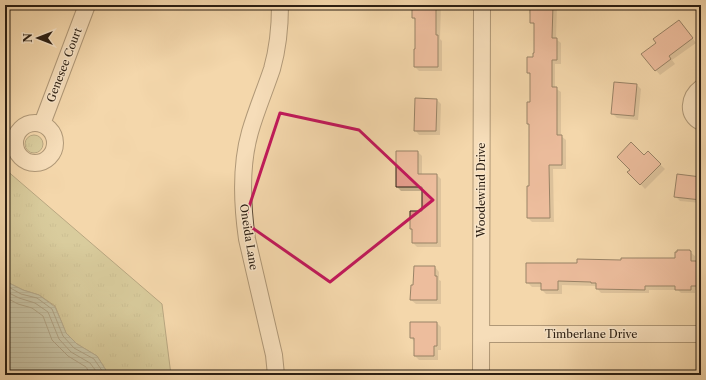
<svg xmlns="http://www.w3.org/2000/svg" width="706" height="380" viewBox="0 0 706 380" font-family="'Libre Caslon Text',serif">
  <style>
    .grass { fill: url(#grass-tufts); stroke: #726e4f }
    .water { fill: url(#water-rules); stroke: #6f7b6f }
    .shadow { fill: #0003 }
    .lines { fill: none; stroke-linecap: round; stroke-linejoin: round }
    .shore { stroke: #646c60; stroke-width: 1 }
    .building { fill: #e49d8c; stroke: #2b1e12 }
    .street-casing { stroke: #5d4c38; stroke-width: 18 }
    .street { stroke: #f8e5c9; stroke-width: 16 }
    .marked { fill: none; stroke: #c2185b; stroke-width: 3; stroke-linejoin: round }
    .labels { text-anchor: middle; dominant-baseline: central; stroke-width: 3; stroke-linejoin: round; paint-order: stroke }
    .street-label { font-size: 11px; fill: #2b1e12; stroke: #f8e5c9 }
  </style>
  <defs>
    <pattern id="grass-tufts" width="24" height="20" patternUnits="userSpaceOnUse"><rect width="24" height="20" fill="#b8bf8c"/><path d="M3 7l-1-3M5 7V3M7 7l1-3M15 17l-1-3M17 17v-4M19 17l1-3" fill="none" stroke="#9ea478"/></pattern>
    <pattern id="water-rules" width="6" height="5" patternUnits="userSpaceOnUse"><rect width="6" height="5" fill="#9cb9ad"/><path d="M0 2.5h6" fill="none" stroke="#7f968b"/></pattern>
  </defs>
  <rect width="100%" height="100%" fill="#f4d7ac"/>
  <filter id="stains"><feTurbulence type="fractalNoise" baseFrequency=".005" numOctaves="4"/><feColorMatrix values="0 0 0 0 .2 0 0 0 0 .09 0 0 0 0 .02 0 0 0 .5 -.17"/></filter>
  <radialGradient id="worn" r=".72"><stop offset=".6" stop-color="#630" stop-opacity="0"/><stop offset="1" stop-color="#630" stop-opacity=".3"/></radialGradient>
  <!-- grass -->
  <path class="grass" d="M25 144a9 9 0 1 1 18 0a9 9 0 1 1-18 0Z
    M5 169 162 304 171 375H109L97 356 77 344 66 333 62 323 55 306 39 295 23 290 9 283 5 276Z"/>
  <!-- water -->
  <path class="water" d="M5 276 9 283 23 290 39 295 55 307 62 323 66 333 77 344 97 356 109 375H5Z"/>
  <!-- shadow -->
  <path class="shadow" d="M405 5H441L440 39 442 41V71H419L415 67 416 50V21L413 18V7H407Z
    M529 5H557L556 39 561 43V64H555V88L561 92V136L566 140V169H553L554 222H532L528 218 530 187V125L528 124 531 103V76L528 73 534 58 535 26 531 22V15L529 13Z
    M683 25 696 43 672 60 675 64 660 75 642 54Z
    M637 85 641 89 638 120 617 118 612 113Z
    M437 100 441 104 440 135H419L415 130Z
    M418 152 422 156V175H437L441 179V247H417L413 243V231L411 229 423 212V191H401L397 187Z
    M648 153 665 169 645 189 629 172Z
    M701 178V203L680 201 675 196Z
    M689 251 695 256V262H701V290H695V293H681L678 290H649V293H601L595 286 562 285V294H546L542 290V287H532L527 282 578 264 622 261 676 259Z
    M415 267H435L439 272V280L441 281V304H416L411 300 414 286Z
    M411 323H437L441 327V350H438V360H419L415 356V342L411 338Z"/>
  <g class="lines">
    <!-- shore -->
    <path class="shore" d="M5 284 7 286 21 294 37 298 52 309 63 336 74 348 94 359 105 375
      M5 291 19 298 35 303 48 312 59 339 71 352 90 363 99 375
      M5 297 18 304 32 308 43 316 52 340 68 356 86 367 91 375"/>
  </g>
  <!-- building -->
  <path class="building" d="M412 5H436V35H438V67H414V49H415V18H412Z
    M530 5H553L552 38H557V60H552V87H557V135H562V165H549L550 218H527V186H529V124H527V102H530V73H527V57H533V53H534V23H530Z
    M679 20 693 38 669 56 671 59 655 71 641 54 656 43 653 39Z
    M614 82 637 84 634 116 611 114Z
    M415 98 437 99 436 131H414Z
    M631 142 644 155 648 151 661 164 640 185 627 172 630 170 617 157Z
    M396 151H418V174H437V243H412V229H410V211H422V187H396Z
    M677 174 701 177V200L674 197Z
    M677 250H690V251H691V261H701V286H691V290H675V286H645V290L596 289V283H591V282L558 281V290H541V283H526V263H577V259L621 260V258H675V252H677Z
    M414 266H435V276H437V300H410L411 285H413Z
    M410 322H437V346H434V356H414V338H410Z"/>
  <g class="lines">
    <!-- street casing -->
    <g class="street-casing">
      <path id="street" d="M701 88C689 97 686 115 701 122
        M15 143a20 20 0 1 1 40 0a20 20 0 1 1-40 0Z
        M42 124 87 5
        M481 334H701
        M276 375 274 355 247 239C242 204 240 167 250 132 256 111 265 90 272 69 278 48 280 26 280 5
        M481 375 482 5"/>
    </g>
    <!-- street -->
    <use href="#street" class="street"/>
  </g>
  <!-- marked area -->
  <path d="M0 0H706V380H0ZM280 113 359 130 433 200 330 282 244 222Z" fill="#f4d7ac" fill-opacity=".55" fill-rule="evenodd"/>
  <path class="marked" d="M280 113 359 130 433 200 330 282 244 222Z"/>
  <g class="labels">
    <!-- street labels -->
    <g class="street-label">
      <text transform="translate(64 65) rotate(-69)">Genesee Court</text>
      <text transform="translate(481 190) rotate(-90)">Woodewind Drive</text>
      <text transform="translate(249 237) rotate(81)">Oneida Lane</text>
      <text x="591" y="334">Timberlane Drive</text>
    </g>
  </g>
  <!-- margin -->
  <rect width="706" height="380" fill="none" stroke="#f4d7ac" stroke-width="20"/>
  <rect x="6" y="6" width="694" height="368" fill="none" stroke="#2b1e12" stroke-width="2"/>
  <rect x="10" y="10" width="686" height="360" fill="none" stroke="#2b1e12"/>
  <!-- north arrow -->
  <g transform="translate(38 38) rotate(270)" stroke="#f8e5c9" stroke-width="3" paint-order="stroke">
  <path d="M0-3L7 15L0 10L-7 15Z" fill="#2b1e12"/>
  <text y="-6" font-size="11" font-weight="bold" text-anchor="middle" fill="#2b1e12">N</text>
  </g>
  <rect width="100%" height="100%" filter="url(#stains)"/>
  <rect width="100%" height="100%" fill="url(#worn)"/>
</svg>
